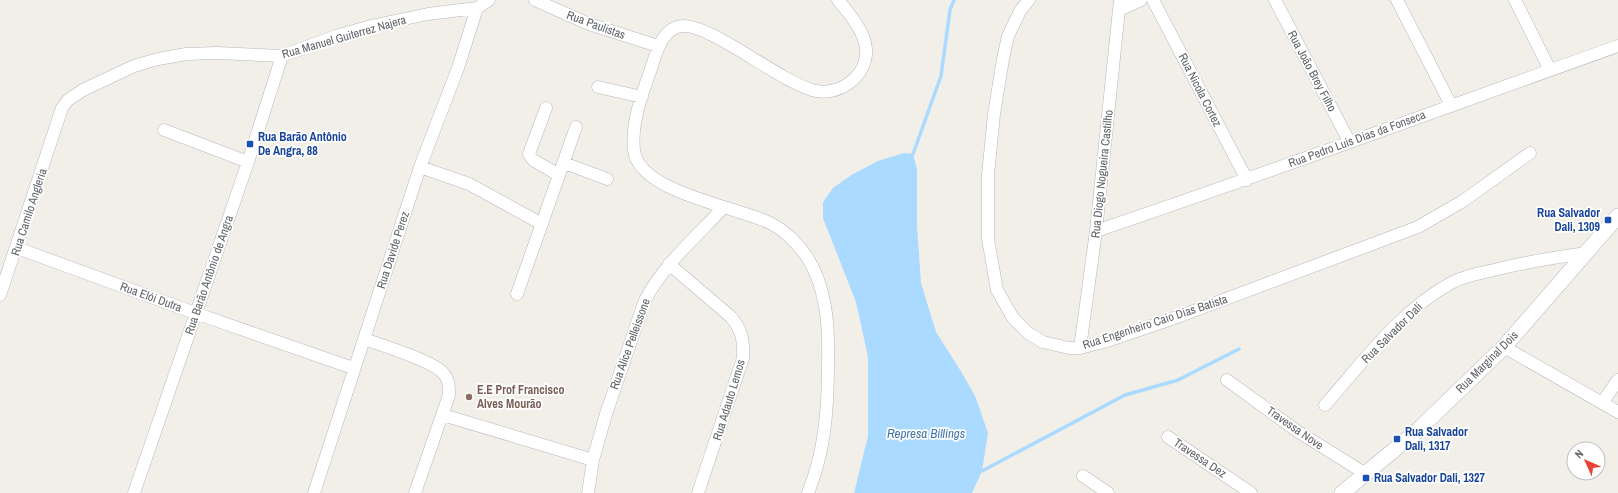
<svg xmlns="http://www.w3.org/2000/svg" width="1618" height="493" viewBox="0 0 1618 493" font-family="'Archivo Narrow',sans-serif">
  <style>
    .water { fill: #aadaff }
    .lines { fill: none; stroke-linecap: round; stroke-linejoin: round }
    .stream { stroke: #aadaff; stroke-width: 3.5 }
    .minor-casing { stroke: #b5b8bc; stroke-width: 13 }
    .tertiary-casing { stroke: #b5b8bc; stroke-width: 16 }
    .minor { stroke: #fff; stroke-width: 12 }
    .tertiary { stroke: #fff; stroke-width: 15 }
    .transit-dot { fill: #1a4fb4; stroke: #fff; stroke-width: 1.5 }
    .education-dot { fill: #8d6e63; stroke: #fff; stroke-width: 1.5 }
    .labels { text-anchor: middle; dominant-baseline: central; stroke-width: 3.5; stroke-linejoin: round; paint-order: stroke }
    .street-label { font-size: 12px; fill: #5f6368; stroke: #fff }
    .transit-label { font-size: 12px; font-weight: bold; fill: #164399; stroke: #fff; text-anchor: start }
    .education-label { font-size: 12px; font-weight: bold; fill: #785e54; stroke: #fff; text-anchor: start }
    .water-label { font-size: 13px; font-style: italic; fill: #4174aa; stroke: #fff }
  </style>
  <rect width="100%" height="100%" fill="#f1efe8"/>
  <!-- water -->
  <path class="water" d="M904 153 913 154 917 169V226L921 283 936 332 962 373 975 396 988 433 982 471 972 493H854L868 436V357L856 302 823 218V202L833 188 853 174 878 161Z"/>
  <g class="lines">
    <!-- stream -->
    <path class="stream" d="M913 154 941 76 950 10 954 0
      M982 471 1125 395 1178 380 1239 349"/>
    <!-- minor casing -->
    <g class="minor-casing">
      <path id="minor" d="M535 0 589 24 658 46
        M1029 0 1020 11 1008 36 1003 59 994 114 988 175V239L997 290 1013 318 1028 333 1043 342 1069 348H1080L1107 341 1183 315 1418 227 1463 201 1530 153
        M1153 0 1247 180
        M1275 0 1349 141
        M1397 0 1451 105
        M1515 0 1550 70
        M1119 10 1141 0
        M598 87 642 97
        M546 108 529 154 533 160 559 175
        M164 130 248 162
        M564 163 607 179
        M420 167 469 184 542 224
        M1096 231C1271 172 1444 108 1618 46
        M17 248 195 313 353 368
        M669 264 731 317C742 330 744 341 743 358L698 493
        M517 294 576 127
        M0 295 62 108 68 100 83 90 134 66 158 59 186 54 217 53 282 56 336 36 371 26 428 14 477 8 489 0
        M364 339C381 345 434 361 444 374 449 380 449 387 449 395L415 493
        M1504 347 1618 412
        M1080 348 1096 231 1120 0
        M1227 380 1297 431 1366 474
        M1602 403 1618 380
        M1325 405C1363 362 1400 311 1451 283 1466 275 1482 273 1498 269 1527 262 1557 257 1587 253
        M443 415 593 460 588 493
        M1168 437 1251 493
        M593 460 606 414 645 300C665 263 696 237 724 207
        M1083 476 1108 493
        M134 493 248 162 282 56
        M314 493 420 167 458 68 477 8
        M808 493C825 451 828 409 828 364 829 328 827 288 807 257 799 245 785 231 772 224 740 207 638 193 634 150 631 123 642 94 651 69 656 53 662 27 683 26 710 24 778 80 812 90 837 98 868 77 866 49 865 32 849 13 838 0"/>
    </g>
    <!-- tertiary casing -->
    <g class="tertiary-casing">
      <path id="tertiary" d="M1342 493 1417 431 1504 347 1618 216"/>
    </g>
    <!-- minor -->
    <use href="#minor" class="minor"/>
    <!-- tertiary -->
    <use href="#tertiary" class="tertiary"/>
  </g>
  <!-- markers -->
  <g class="transit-dot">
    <rect x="246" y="140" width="8" height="8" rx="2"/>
    <rect x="1604" y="216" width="8" height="8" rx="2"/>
    <rect x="1393" y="435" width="8" height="8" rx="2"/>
    <rect x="1362" y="474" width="8" height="8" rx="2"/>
  </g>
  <circle class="education-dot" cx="469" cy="397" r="4"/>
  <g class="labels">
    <!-- street labels -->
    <g class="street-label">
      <text transform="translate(596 25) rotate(20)">Rua Paulistas</text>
      <text transform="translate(344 37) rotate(-16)">Rua Manuel Guiterrez Najera</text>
      <text transform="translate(1312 71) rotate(62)">Rua João Brey Filho</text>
      <text transform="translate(1200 90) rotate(63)">Rua Nicola Cortez</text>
      <text transform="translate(1357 139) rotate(-20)">Rua Pedro Luis Dias da Fonseca</text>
      <text transform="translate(1102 174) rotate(-84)">Rua Diogo Nogueira Castilho</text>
      <text transform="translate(29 212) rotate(-72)">Rua Camilo Angleria</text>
      <text transform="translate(393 250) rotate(-72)">Rua Davide Perez</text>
      <text transform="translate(209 275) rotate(-71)">Rua Barão Antônio de Angra</text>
      <text transform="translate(151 297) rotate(20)">Rua Elói Dutra</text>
      <text transform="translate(1155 322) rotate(-18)">Rua Engenheiro Caio Dias Batista</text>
      <text transform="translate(1392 333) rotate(-45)">Rua Salvador Dali</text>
      <text transform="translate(630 344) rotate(-70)">Rua Alice Pelleissone</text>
      <text transform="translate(1487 362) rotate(-45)">Rua Marginal Dois</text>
      <text transform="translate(729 400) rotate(-73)">Rua Adauto Lemos</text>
      <text transform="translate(1295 428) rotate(35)">Travessa Nove</text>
      <text transform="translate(1200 458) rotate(34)">Travessa Dez</text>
    </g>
    <!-- transit labels -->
    <g class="transit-label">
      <text x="258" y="137">Rua Barão Antônio<tspan x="258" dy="14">De Angra, 88</tspan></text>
      <text x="1600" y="213" text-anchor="end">Rua Salvador<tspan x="1600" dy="14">Dali, 1309</tspan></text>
      <text x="1405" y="432">Rua Salvador<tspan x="1405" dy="14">Dali, 1317</tspan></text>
      <text x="1374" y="478">Rua Salvador Dali, 1327</text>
    </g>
    <!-- education labels -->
    <g class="education-label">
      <text x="477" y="390">E.E Prof Francisco<tspan x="477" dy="14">Alves Mourão</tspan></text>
    </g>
    <!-- water labels -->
    <g class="water-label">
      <text x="926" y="433">Represa Billings</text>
    </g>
  </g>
  <!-- north arrow -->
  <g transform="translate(1586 461) rotate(315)"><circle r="19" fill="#ffffff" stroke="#bfc1c3"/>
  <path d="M0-3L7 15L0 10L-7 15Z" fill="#ea4335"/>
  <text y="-6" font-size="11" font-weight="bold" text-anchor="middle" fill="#5f6368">N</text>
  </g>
</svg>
